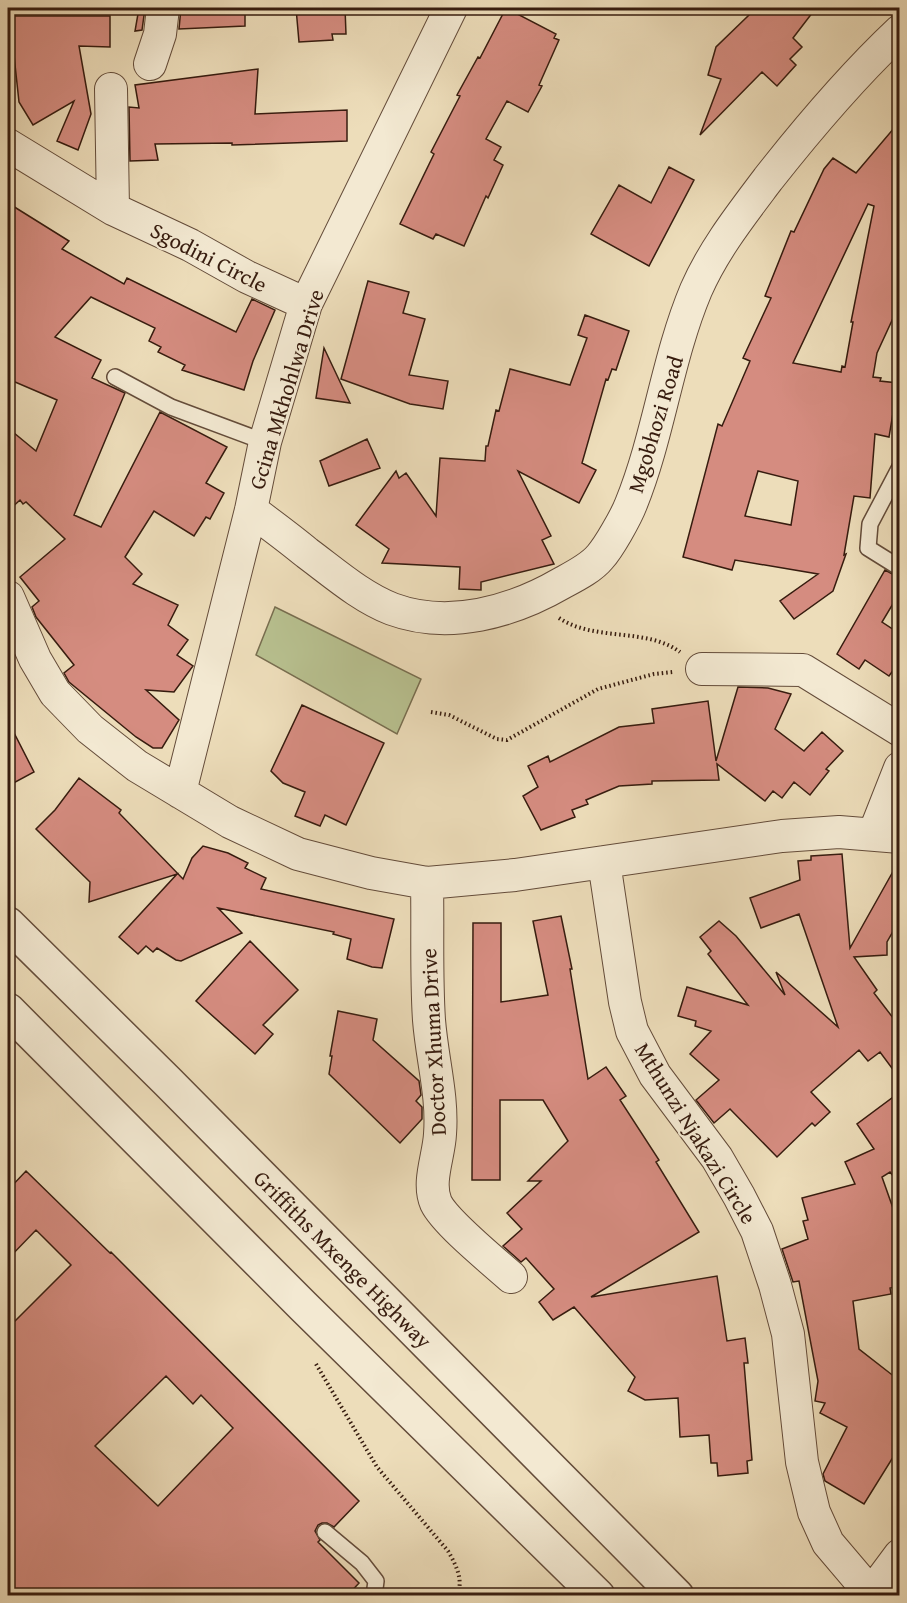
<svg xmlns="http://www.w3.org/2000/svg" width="907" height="1603" viewBox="0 0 907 1603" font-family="'Gentium Book Plus',serif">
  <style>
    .green { fill: #b8c190; stroke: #786e50; stroke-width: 1.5 }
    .building { fill: #d58c80; stroke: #371c0f; stroke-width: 1.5; fill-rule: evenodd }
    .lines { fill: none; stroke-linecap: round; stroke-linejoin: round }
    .service-casing { stroke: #644c3a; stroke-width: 18 }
    .minor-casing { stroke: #644c3a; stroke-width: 34 }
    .tertiary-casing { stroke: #644c3a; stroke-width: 36 }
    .path { stroke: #371c0f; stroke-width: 4; stroke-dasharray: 1.5 3; stroke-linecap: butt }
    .service { stroke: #f3e9d2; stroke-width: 15 }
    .minor { stroke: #f3e9d2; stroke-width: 32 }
    .tertiary { stroke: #f3e9d2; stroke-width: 33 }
    .labels { text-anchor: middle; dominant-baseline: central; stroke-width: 4.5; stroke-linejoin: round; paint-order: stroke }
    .street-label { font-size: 22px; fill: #371c0f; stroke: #f3e9d2 }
  </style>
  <rect width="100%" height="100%" fill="#edddba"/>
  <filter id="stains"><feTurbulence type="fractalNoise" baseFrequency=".00333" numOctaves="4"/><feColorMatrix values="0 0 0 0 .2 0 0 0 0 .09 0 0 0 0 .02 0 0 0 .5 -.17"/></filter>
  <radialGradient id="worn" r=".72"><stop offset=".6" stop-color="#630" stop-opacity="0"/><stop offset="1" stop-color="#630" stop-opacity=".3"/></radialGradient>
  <!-- green -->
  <path class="green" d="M275 607 421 679 397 734 256 655Z"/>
  <!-- building -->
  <path class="building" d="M139 8H145L142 30 135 31Z
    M181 8H245V26L179 29Z
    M296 8H345L346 34H332L333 40 299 42Z
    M506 8 556 34 554 38 559 40 539 85 542 86 528 112 507 101 486 139 501 147 494 160 503 165 488 198 486 196 464 246 436 234 433 239 400 224 434 154 431 152 460 96 457 95 478 57 480 58Z
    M747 8H816L793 38 802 47 790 59 796 65 777 86 762 72 700 135 721 79 708 75 716 47 749 15Z
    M8 16H110V47L79 46 91 114 78 150 57 141 74 101 33 125 19 102 13 46H8Z
    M258 69 255 114 347 110V141L232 145V143L155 144 158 160 130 161 129 107 139 108 135 85Z
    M900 121V303L877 353 873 377 881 378 880 381 898 383 889 437 875 434 870 498 854 496 844 555 846 554 833 591 794 619 780 601 818 574 735 560 732 570 683 557 718 424 722 426 750 361 743 358 771 298 765 296 791 231 794 232 824 169 833 158 856 173ZM868 204 874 206 851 322H853L845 367 842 366 841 372 793 363ZM758 471 798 481 791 525 745 516Z
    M669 167 694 180 649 266 591 234 619 185 651 203Z
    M8 203 69 241 62 249 124 284 127 278 236 332 252 299 275 310 253 361 244 390 182 370 185 365 158 352 161 347 149 341 155 328 91 297 55 337 101 360 92 378 125 393 74 515 101 527 160 412 227 447 206 483 224 493 210 519 206 517 194 536 154 511 125 557 142 574 133 584 178 605 168 625 188 640 177 655 193 666 174 692 146 690 179 720 162 748H153L136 737 69 682 64 673 74 665 36 617 32 607 39 601 20 577 65 539 26 502 23 504 20 500 8 511V428L36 451 57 400 8 379Z
    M368 281 409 292 403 313 425 319 409 375 448 381 443 409 410 404 341 379Z
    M585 315 629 331 616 370 612 369 608 380 606 379 582 463 596 470 579 503 518 471 551 536 542 540 554 564 481 582V590L459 589 460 567 382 563 389 549 356 525 396 471 399 478 406 473 436 516 440 458 485 461 486 446H488L496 410 499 411 510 369 570 385 587 338 578 335Z
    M324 348 350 403 316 398Z
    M367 439 380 468 329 486 320 461Z
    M885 570 900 578V592L882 622 900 634V661L889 676 865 660 859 669 837 654Z
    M738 687 768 688 791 694 775 729 804 751 822 732 843 751 826 769 829 771 810 795 794 782 782 798 773 791 765 801 717 764 719 780 652 781V784L619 786 586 800 588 804 572 810 575 817 541 830 523 796 538 787 528 766 548 756 550 762 619 727 654 723 652 709 708 701 716 761Z
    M302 705 384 743 346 825 325 815 320 826 295 816 305 792 283 783 271 771Z
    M8 721 34 772 8 786Z
    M79 778 121 810 119 813 183 879 192 858 203 846 228 853 248 863 245 868 266 878 261 889 394 919 382 968 372 967 347 959 351 939 333 934 334 932 218 908 242 933 181 961 176 960 157 948 153 952 146 946 138 954 119 937 177 874 89 902 90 882 36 829 55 810Z
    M842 854 850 948 900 859V919L887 942V955L854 957 877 990 874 993 900 1027V1079L880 1052 868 1061 859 1050 811 1092 830 1112 815 1126 812 1123 777 1157 730 1109 714 1123 696 1100 719 1080 690 1054 711 1031 695 1026 696 1021 678 1016 687 987 748 1005 708 954 711 951 700 937 719 921 736 936 785 995 776 972 838 1027 799 914 761 928 750 898 800 880 798 861 811 860V856Z
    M561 916 572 969H570L588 1079 606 1067 626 1096 620 1100 659 1160 656 1162 699 1232 591 1297 717 1276 727 1341 745 1338 748 1363H744L752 1460 747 1461 748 1473 718 1476 717 1463H711L709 1435 680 1437 678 1398 645 1400 628 1391 635 1377 574 1307 553 1320 539 1302 554 1289 526 1258 521 1262 503 1246 522 1229 507 1213 541 1181H528L568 1141 543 1100H500V1180H472L473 923H501V1002L548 995 533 921Z
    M250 941 298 990 263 1025 273 1034 255 1054 196 1001Z
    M338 1011 377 1019 373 1040 419 1081 421 1095 416 1101 422 1107V1119L400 1143 329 1074 332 1056H330Z
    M900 1092V1185L890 1172 882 1177 900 1228V1230L893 1232 900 1286 890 1288 891 1294 853 1301 859 1349 900 1381V1446L864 1504 825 1481 823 1474 847 1427 820 1413 825 1403 815 1401 818 1381 799 1281 793 1282 782 1249 808 1239 803 1221 808 1220 802 1198 855 1184 845 1162 874 1149 857 1124Z
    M26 1171 110 1253 111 1252 359 1501 334 1527 327 1523H322L318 1525 315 1531 320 1540 318 1542 359 1583 347 1596H8V1328L71 1265 36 1230 8 1259V1190ZM166 1376 193 1404 201 1395 233 1428 158 1506 95 1446Z"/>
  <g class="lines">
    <!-- service casing -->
    <g class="service-casing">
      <path id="service" d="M115 377 171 407 265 442
        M900 467 870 524 868 548 900 568
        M325 1532 362 1563 376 1581 374 1596"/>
    </g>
    <!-- minor casing -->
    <g class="minor-casing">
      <path id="minor" d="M150 64 160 34 163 8
        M111 89 113 209
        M8 145 113 209 190 245 247 277 306 304
        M251 510C270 524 289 538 307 553 334 573 361 597 392 609 449 630 512 612 562 583 575 576 591 568 600 557 609 547 626 517 631 504 659 435 667 359 696 290 714 249 741 215 768 179 809 127 851 77 900 31
        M8 597 35 659 55 693 90 729 137 766 230 822 298 854 371 873 427 883 515 875 782 836 839 832 900 837
        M702 669 803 670 900 730
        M180 792 251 510 265 442 306 304 451 8
        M874 834 900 768
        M604 862 625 1002 632 1031 655 1075 717 1158 739 1196 757 1231 775 1285 788 1334 802 1462 814 1512 828 1543 873 1596
        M427 883C428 928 426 975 429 1020 432 1059 443 1096 440 1134 439 1156 427 1182 436 1203 445 1222 493 1261 511 1277
        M871 1594 900 1555"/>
    </g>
    <!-- tertiary casing -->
    <g class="tertiary-casing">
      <path id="tertiary" d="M8 924 168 1082 677 1596
        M8 1010 303 1306 598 1596"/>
    </g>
    <!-- path -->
    <path class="path" d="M559 618C595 642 646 627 680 652
      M431 712 449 715 497 739 507 740 598 689 654 674 673 672
      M316 1364 377 1467 448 1551C456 1565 464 1580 457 1596"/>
    <!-- service -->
    <use href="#service" class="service"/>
    <!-- minor -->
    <use href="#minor" class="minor"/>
    <!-- tertiary -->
    <use href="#tertiary" class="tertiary"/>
  </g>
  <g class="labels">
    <!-- street labels -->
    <g class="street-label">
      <text transform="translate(209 257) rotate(27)">Sgodini Circle</text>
      <text transform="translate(286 389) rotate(-73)">Gcina Mkhohlwa Drive</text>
      <text transform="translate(655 424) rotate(-73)">Mgobhozi Road</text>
      <text transform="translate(433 1042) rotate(-93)">Doctor Xhuma Drive</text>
      <text transform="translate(696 1133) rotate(58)">Mthunzi Njakazi Circle</text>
      <text transform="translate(343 1259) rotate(45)">Griffiths Mxenge Highway</text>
    </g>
  </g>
  <!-- margin -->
  <rect width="907" height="1603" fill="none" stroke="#edddba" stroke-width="30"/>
  <rect x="9" y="9" width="889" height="1585" fill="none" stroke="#371c0f" stroke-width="3"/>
  <rect x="15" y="15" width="877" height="1573" fill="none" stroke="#371c0f" stroke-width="1.5"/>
  <rect width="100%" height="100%" filter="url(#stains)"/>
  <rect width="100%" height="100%" fill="url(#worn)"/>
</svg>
